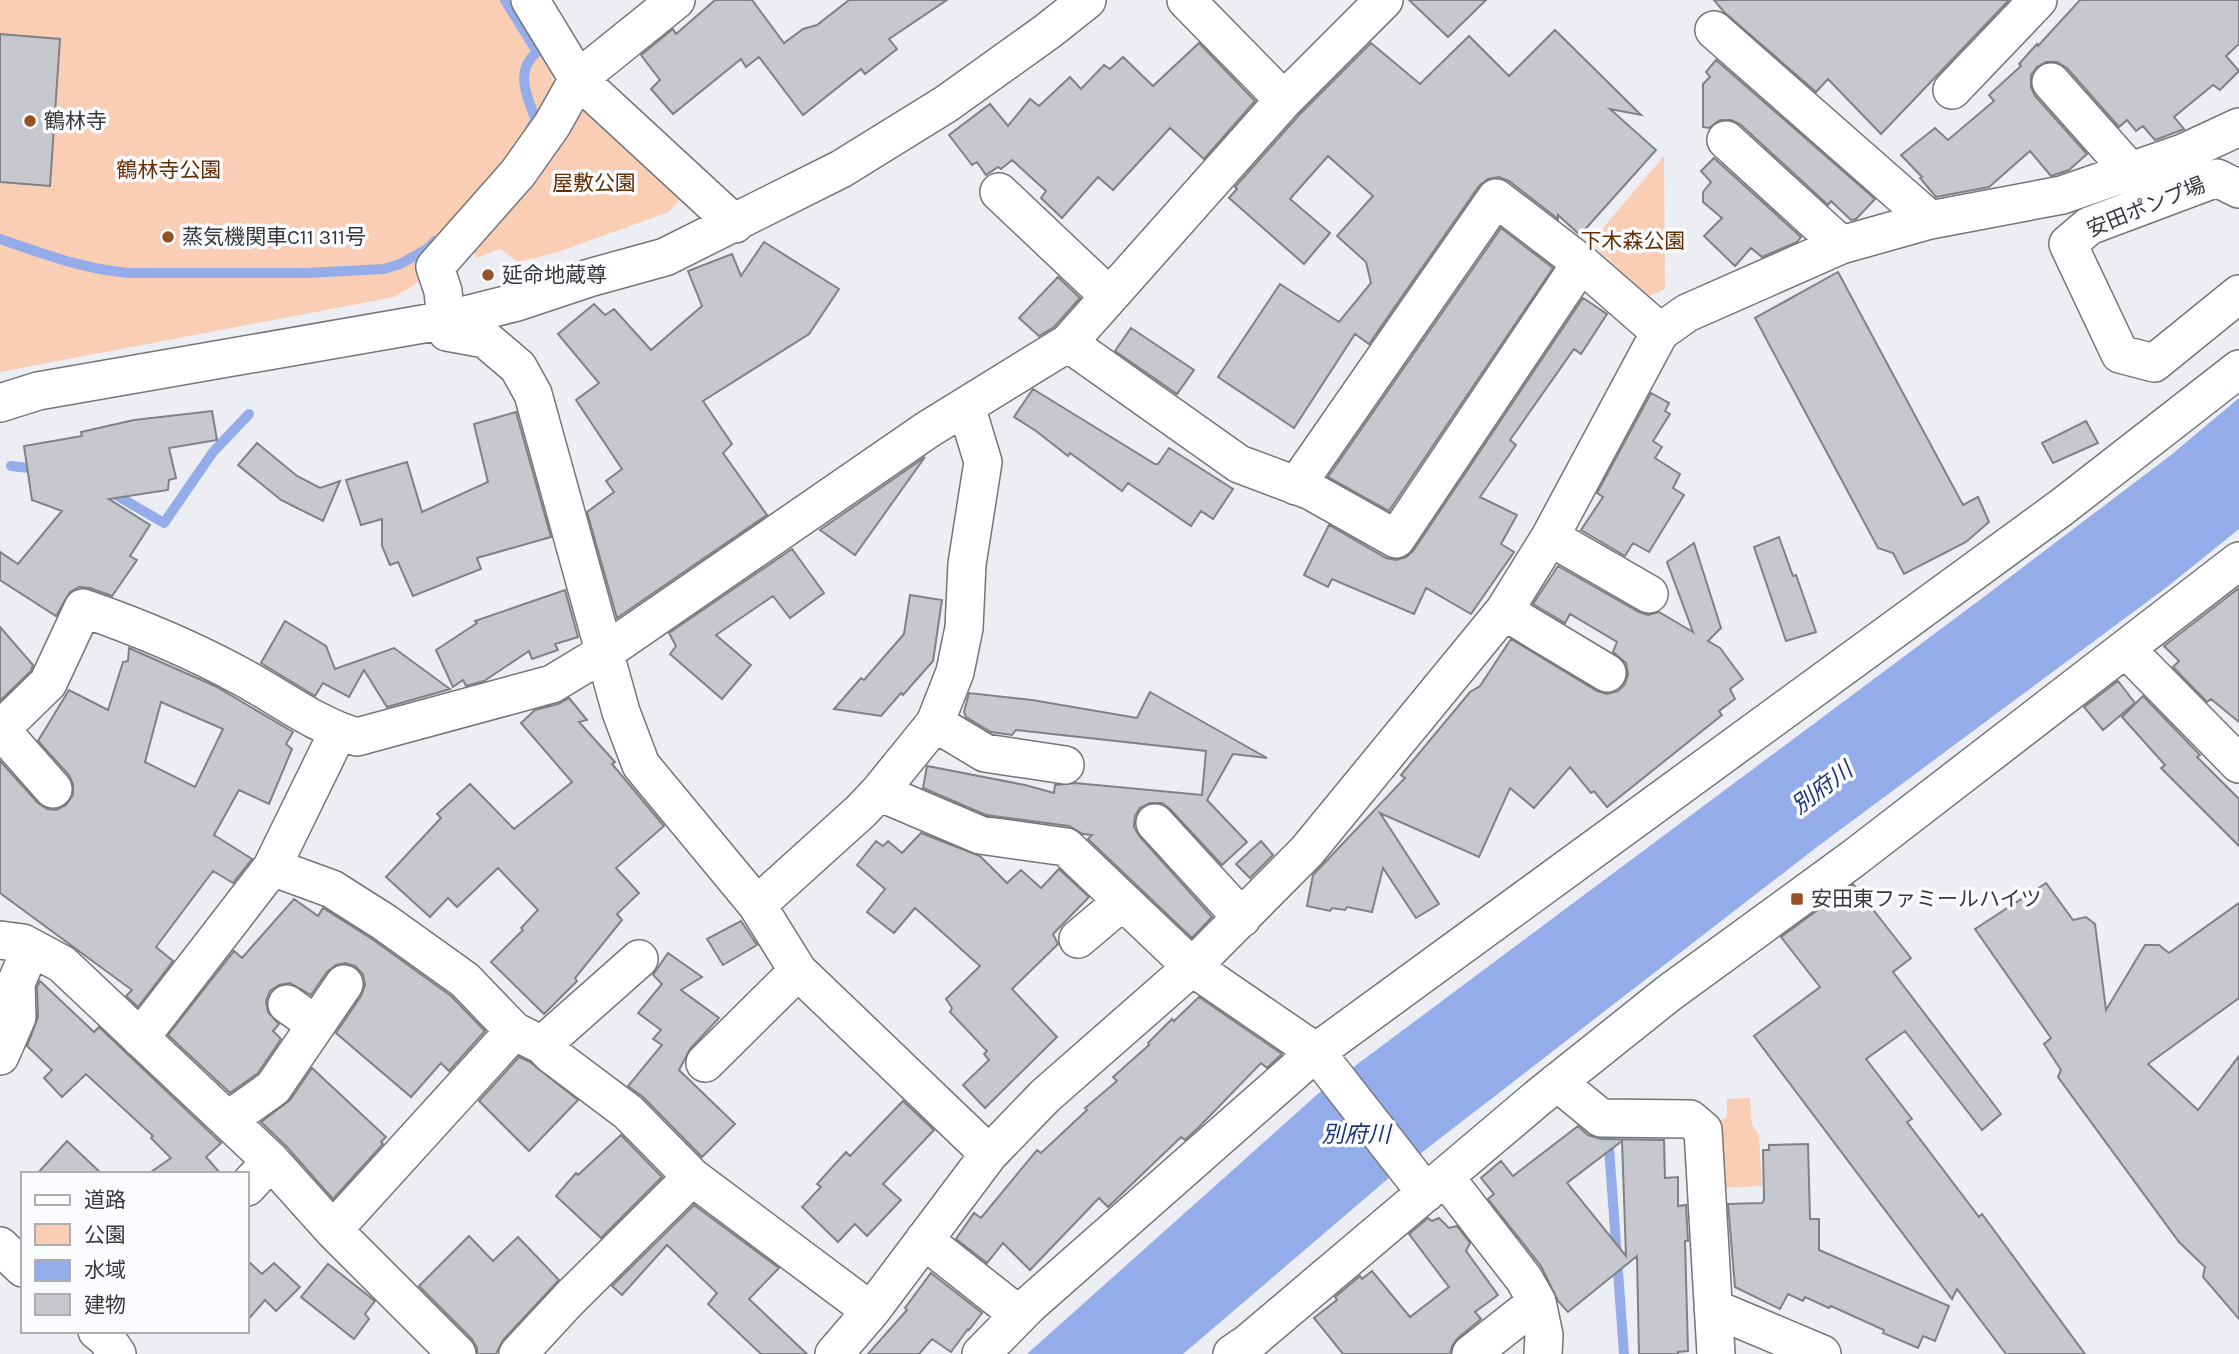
<svg xmlns="http://www.w3.org/2000/svg" width="2239" height="1354" viewBox="0 0 2239 1354" font-family="Karla,'Noto Sans JP',sans-serif">
  <style>
    .green { fill: #f9ceb5 }
    .water { fill: #94ace9 }
    .lines { fill: none; stroke-linecap: round; stroke-linejoin: round }
    .stream { stroke: #94ace9; stroke-width: 10 }
    .building { fill: #c6c8cd; stroke: #7f8186; stroke-width: 2; fill-rule: evenodd }
    .minor-casing { stroke: #737579; stroke-width: 40 }
    .minor { stroke: #fff; stroke-width: 37 }
    .poi-dot { fill: #965224; stroke: #fafcff; stroke-width: 2.5 }
    .labels { text-anchor: middle; dominant-baseline: central; stroke-width: 7; stroke-linejoin: round; paint-order: stroke }
    .poi-label { font-size: 21px; fill: #37383a; stroke: #fafcff; text-anchor: start }
    .park-label { font-size: 21px; fill: #662d00; stroke: #fafcff }
    .street-label { font-size: 21px; fill: #37383a; stroke: #fafcff }
    .water-label { font-size: 23px; font-style: italic; fill: #1f3379; stroke: #fafcff }
  </style>
  <rect width="100%" height="100%" fill="#eceef3"/>
  <!-- green -->
  <path class="green" d="M0 0H513L545 53 558 98 422 276 416 284 394 297 0 372Z
    M580 95 682 196 669 212 555 253 518 262 500 249 476 258 471 243Z
    M1664 156 1665 289 1647 297 1591 242Z
    M1750 1098 1752 1125 1759 1135 1762 1186 1720 1188 1717 1122 1727 1117V1099Z"/>
  <!-- water -->
  <path class="water" d="M2239 398V529L2167 587 1817 847 1390 1177 1183 1354H1027L1320 1092 1985 596 2171 455Z"/>
  <g class="lines">
    <!-- stream -->
    <path class="stream" d="M505 0 537 52C514 71 527 97 536 120L530 129
      M0 239C44 254 82 269 129 273H307L384 269 400 264 427 249 435 241
      M11 466 38 469
      M109 491 164 523 213 452 249 414
      M1608 1134 1624 1354"/>
  </g>
  <!-- building -->
  <path class="building" d="M715 0H752L784 43 803 29 817 25 849 0H947L889 39 897 49 865 74 861 69 803 115 759 57 746 67 741 59 673 114 651 89 660 80 641 55 673 29 676 34Z
    M1409 0H1486L1448 37Z
    M1714 0H2009L1881 134 1828 79 1816 92 1724 12Z
    M2080 0H2239V44L2226 56 2239 71 2220 90 2213 85 2174 117 2184 129 2155 140 2143 126 2136 131 2127 120 2119 127 2067 68 2057 62H2046L2037 67 2031 75V87L2035 96 2087 154 2069 170 2051 176 2030 151 1989 187 1936 197 1920 178 1922 177 1901 155 1935 128 1948 140 1994 101 1989 95 2021 66 2019 64 2037 44 2038 46Z
    M1555 30 1641 115 1610 109 1656 150 1580 235 1558 215V219L1509 181 1499 177 1488 179 1479 186 1369 344 1355 334 1294 428 1218 377 1280 284 1339 322 1371 283 1366 262 1337 236 1373 196 1328 156 1290 199 1330 233 1304 264 1229 198 1237 189 1235 187 1299 115 1371 43 1420 84 1469 36 1509 76Z
    M0 34 60 39 50 186 0 182Z
    M1199 43 1255 101 1204 159 1170 128 1113 190 1098 177 1062 218 1041 198 1046 191 1012 160 1001 169 998 167 986 175 977 162 972 165 949 135 990 104 1008 126 1030 99 1039 106 1070 77 1081 89 1104 65 1110 69 1123 57 1153 86Z
    M1716 60 1875 199 1856 219 1851 220 1831 201 1828 205 1740 124 1731 120H1720L1709 128 1703 127V84L1710 77 1706 72Z
    M1714 158 1801 237 1797 242 1762 257 1751 248 1735 266 1704 236 1722 218 1703 202V192L1711 182 1701 171Z
    M1501 228 1553 268 1389 511 1328 477Z
    M764 242 839 289 809 334 703 401 732 444 723 453 767 515 617 618 587 512 614 492 606 481 622 469 576 400 599 383 558 334 594 304 605 315 614 309 651 350 702 306 688 271 732 254 741 276Z
    M1838 272 1963 505 1978 497 1989 522 1966 542 1904 574 1893 553 1878 548 1755 318Z
    M1058 277 1080 298 1054 327 1039 336 1019 318Z
    M1583 298 1607 314 1581 354 1574 349 1510 440 1516 445 1480 497 1517 515 1501 544 1514 552 1471 614 1426 588 1414 614 1332 579 1328 587 1304 575 1329 525 1386 558 1396 560 1406 557 1413 551Z
    M1131 328 1194 370 1177 394 1115 351Z
    M1033 389 1155 464H1158L1169 448 1233 489 1213 519 1201 511 1191 526 1128 483 1122 491 1070 453 1068 456 1036 431 1014 417Z
    M1651 393 1669 403 1665 411 1670 414 1653 441 1662 447 1655 458 1680 474 1673 488 1684 495 1649 552 1633 543 1625 556 1581 530 1603 497 1597 493Z
    M212 411 217 440 169 448 176 478 169 480 168 490 109 499 150 525 130 556 137 560 112 596 90 588 79 587 70 592 56 616 0 580V552L18 564 62 511 32 500 24 446 82 436 81 432 134 420Z
    M516 412 551 537 477 558 481 569 413 596 398 562 390 565 382 546V519L361 525 346 480 407 462 422 512 488 482 474 424Z
    M2086 421 2098 443 2053 463 2042 443Z
    M257 443 297 476 320 488 340 481 323 521 281 500 238 465Z
    M925 457 855 555 820 530Z
    M1779 537 1793 576 1796 575 1816 632 1786 641 1754 547Z
    M1694 543 1721 628 1708 641 1720 648 1743 679 1730 689 1735 699 1719 711 1722 715 1607 807 1594 791 1591 793 1570 767 1534 808 1510 788 1479 857 1380 813 1439 904 1416 918 1383 868 1372 912 1347 907 1345 910 1332 908 1330 911 1307 906 1313 875 1405 778 1401 775 1470 692 1480 686 1511 639 1597 691 1607 694 1618 691 1625 684 1628 674 1626 663 1613 652 1617 642 1570 614 1565 623 1533 604 1558 566 1639 612 1648 615 1659 612 1693 632 1667 562Z
    M792 549 824 593 790 618 773 596 716 635 751 665 722 699 670 654 676 646 669 633Z
    M2239 588V722L2211 699 2207 702 2173 667 2179 661 2164 646Z
    M565 590 578 637 555 644 558 650 532 659 529 651 484 681 466 686 463 680 453 687 436 650 477 623 475 621Z
    M910 595 942 600 933 661 903 695 901 693 881 716 834 709 861 678 864 680 904 634Z
    M285 621 326 646 335 669 394 648 450 689 387 707 364 670 349 697 323 683 315 696 261 663Z
    M0 627 33 665 31 671 0 701Z
    M129 648 215 686 293 732 286 744 292 749 269 804 239 790 214 835 252 859 233 883 213 871 156 947 173 961 138 1007 126 996 132 990 0 893V761L38 803 47 809 56 810 66 805 73 795V784L69 775 38 741 69 690 108 710 123 662 128 661ZM161 702 223 729 195 787 145 762Z
    M2118 681 2135 703 2103 730 2084 707Z
    M1150 692 1267 758 1233 754 1207 800 1247 842 1222 865 1170 809 1162 803H1150L1140 808 1135 816 1134 827 1140 837 1212 917 1192 938 1088 839 1092 835 1083 834 1069 826 986 815 923 788 927 766 1025 785 1054 793 1055 785 1075 783 1202 795 1206 751 1016 730 1012 735 991 732 966 717 964 712 969 693 1032 700 1137 718Z
    M2143 696 2200 755 2197 757 2239 799V846L2161 768 2165 765 2122 717Z
    M569 698 587 720 579 722 615 762 612 764 664 826 616 868 639 893 617 914 622 920 575 978 577 981 544 1014 491 962 523 930 521 928 538 910 498 868 457 907 448 898 430 917 386 877 441 818 437 814 470 784 514 829 572 782 521 723 535 710 558 704Z
    M921 833 980 856 1007 883 1021 870 1041 888 1059 869 1089 897 1053 934 1058 944 1012 989 1057 1037 985 1108 963 1085 989 1060 984 1054 987 1051 950 1012 952 1008 946 999 980 966 915 908 894 933 867 912 885 889 857 865 876 841 883 846 888 841 902 853Z
    M1261 841 1273 855 1250 878 1236 864Z
    M2046 883 2073 920 2086 917 2095 924 2106 1010 2145 945H2159L2169 953 2239 903V998L2148 1064 2198 1110 2239 1056V1319L2203 1277 2205 1267 2179 1242 2058 1077 2061 1070 2044 1044 2051 1038 1975 929Z
    M1853 884 1911 958 1893 972 2001 1114 1982 1130 1905 1031 1866 1059 1912 1119 1907 1122 1979 1217 1982 1214 2085 1354H2006L1957 1289 1952 1299 1754 1036 1820 987 1781 937Z
    M294 899 318 916 323 908 372 939 451 996 485 1031 449 1071 441 1063 411 1097 336 1033 361 996 365 985 363 974 355 966 345 963 336 965 327 972 311 995 290 983 279 985 270 991 266 1001 268 1012 279 1024 273 1031 281 1039 258 1073 230 1093 168 1035 234 951 242 958Z
    M741 921 757 945 723 965 707 939Z
    M668 953 702 977 681 990 719 1018 690 1049 679 1070 735 1124 702 1157 643 1097 628 1086 662 1045 653 1039 661 1030 638 1013 662 984 653 975Z
    M40 981 94 1032 99 1027 221 1143 206 1157 221 1174H148L171 1158 151 1138 153 1136 86 1074 62 1097 44 1078 52 1070 27 1046 38 1017 37 987Z
    M1199 997 1282 1054 1267 1068 1261 1063 1199 1127 1185 1140 1181 1137 1108 1207 1099 1198 1030 1270 1003 1243 987 1263 956 1239 974 1213 981 1218 1037 1150 1041 1153 1087 1110 1085 1108 1117 1081 1113 1077 1149 1045 1148 1043 1172 1019 1174 1021Z
    M519 1057 530 1062 578 1100 529 1151 479 1101Z
    M312 1068 386 1137 381 1142 383 1144 333 1199 287 1147 261 1122 290 1100Z
    M903 1101 934 1130 883 1184 901 1200 867 1236 855 1224 838 1242 802 1207 821 1187 817 1184 846 1152 850 1156Z
    M1578 1126 1588 1135 1601 1139 1664 1140 1665 1178 1678 1177V1206L1686 1205 1688 1241H1685L1688 1351 1678 1352V1354H1639L1637 1256 1568 1312 1558 1301 1541 1266 1488 1199 1494 1194 1481 1178 1501 1161 1513 1176ZM1622 1141 1626 1256 1567 1183Z
    M621 1135 662 1177 601 1238 556 1196 576 1173 578 1175Z
    M67 1141 102 1174H37Z
    M1808 1144 1810 1219H1819V1250L1949 1306 1935 1341 1923 1336 1918 1348 1883 1333 1884 1330 1831 1306 1829 1308 1805 1297 1803 1301 1788 1294 1780 1309 1735 1287 1728 1204 1762 1203 1764 1200 1763 1150H1769V1145Z
    M694 1205 779 1268 749 1299 807 1354H761L708 1304 717 1293 667 1245 622 1295 612 1286Z
    M1428 1218 1432 1221 1439 1218 1449 1228 1457 1226 1470 1243 1466 1251 1498 1295 1475 1312 1481 1319 1458 1338 1452 1346 1450 1354H1343L1314 1318 1337 1300 1335 1297 1360 1276 1362 1279 1372 1271 1410 1317 1449 1287 1409 1234Z
    M469 1236 493 1261 518 1237 559 1280 503 1340 496 1354H477V1348L472 1339 419 1286Z
    M247 1260 262 1274 274 1263 300 1287 276 1311 265 1300 247 1321Z
    M328 1264 375 1301 365 1314 369 1319 354 1339 301 1297Z
    M931 1273 982 1313 969 1330 968 1329 951 1352 932 1339 919 1354H868L907 1310 905 1308Z"/>
  <g class="lines">
    <!-- minor casing -->
    <g class="minor-casing">
      <path id="minor" d="M530 0 578 79 735 224
        M676 0 578 79 552 125 518 173 435 267 443 291 447 332 485 339 518 367 533 394 621 712 641 765 757 905 798 971 989 1154
        M1186 0 1284 100
        M1714 30 1930 220
        M2051 82 2131 172
        M1952 90 2038 0
        M1726 140 1841 245
        M2239 189 2217 178 2089 226 2068 244 2120 354 2154 363 2239 294
        M999 192 1109 296
        M1068 343 1239 464 1311 491 1396 539 1581 263 1660 332
        M0 403 38 391 446 320 517 302 589 278 665 257 841 169 946 104 1048 31 1087 0
        M1296 486 1496 198 1581 263
        M1550 537 1649 594
        M1504 611 1607 673
        M2126 649 2239 764
        M935 723 985 753 1065 765
        M6 724 8 738 53 789
        M0 725 6 724 48 683 83 608C138 627 193 650 244 678 281 698 317 726 357 737L552 684 605 652 927 430 1068 343 1284 100 1384 0
        M879 792 980 835 1066 847 1192 967 1316 1052 1426 1193
        M1155 823 1242 918
        M272 867 332 889 384 922 465 980 514 1031 542 1045 639 959
        M757 905 861 811 879 792 935 723 955 672 964 628 967 564 983 462 966 406
        M1078 939 1123 901
        M0 940 23 943 62 964 271 1161 333 1230 457 1354
        M287 1004 316 1025
        M140 1038 272 867 338 732
        M542 1045 552 1055 628 1112 692 1177 871 1311
        M0 1056 17 1017 16 983 31 948
        M705 1063 798 971
        M1557 1082 1601 1118 1690 1119 1703 1130 1716 1354
        M228 1120 273 1088 344 984
        M1445 1177 1524 1279 1537 1302 1544 1335 1543 1354
        M247 1187 271 1161
        M333 1230 514 1031
        M924 1240 1019 1315
        M0 1246 23 1268
        M1713 1308 1822 1354
        M97 1331 106 1338 117 1354
        M518 1354 570 1298 692 1177
        M834 1354 871 1311 989 1154 1045 1096 1192 967 1307 851 1504 611 1550 537 1660 332 1687 313 1841 245 1930 220 2062 195 2183 153 2239 127
        M981 1354 1028 1306 1316 1052 2062 507 2239 369
        M1232 1354 1248 1343 1540 1096 1669 993 1854 858 2239 561
        M1471 1354 1537 1302"/>
    </g>
    <!-- minor -->
    <use href="#minor" class="minor"/>
  </g>
  <!-- markers -->
  <g class="poi-dot">
    <circle cx="30" cy="121" r="7"/>
    <circle cx="168" cy="237" r="7"/>
    <circle cx="488" cy="275" r="7"/>
    <rect x="1790" y="892" width="14" height="14" rx="3.5"/>
  </g>
  <g class="labels">
    <!-- poi labels -->
    <g class="poi-label">
      <text x="44" y="121">鶴林寺</text>
      <text x="182" y="237">蒸気機関車C11 311号</text>
      <text x="502" y="275">延命地蔵尊</text>
      <text x="1811" y="899">安田東ファミールハイツ</text>
    </g>
    <!-- park labels -->
    <g class="park-label">
      <text x="169" y="170">鶴林寺公園</text>
      <text x="594" y="183">屋敷公園</text>
      <text x="1633" y="241">下木森公園</text>
    </g>
    <!-- street labels -->
    <g class="street-label">
      <text transform="translate(2146 207) rotate(-22)">安田ポンプ場</text>
    </g>
    <!-- water labels -->
    <g class="water-label">
      <text transform="translate(1822 788) rotate(-37)">別府川</text>
      <text x="1356" y="1134">別府川</text>
    </g>
  </g>
  <!-- legend -->
  <rect x="21" y="1172" width="228" height="161" fill="#fafcff" stroke="#acaeb0" stroke-width="2"/>
  <rect x="35" y="1195" width="35" height="10" fill="#ffffff" stroke="#acaeb0" stroke-width="2"/>
  <text x="84" y="1207" font-size="21" fill="#37383a">道路</text>
  <rect x="35" y="1224" width="35" height="21" fill="#f9ceb5" stroke="#acaeb0" stroke-width="2"/>
  <text x="84" y="1242" font-size="21" fill="#37383a">公園</text>
  <rect x="35" y="1260" width="35" height="21" fill="#94ace9" stroke="#acaeb0" stroke-width="2"/>
  <text x="84" y="1277" font-size="21" fill="#37383a">水域</text>
  <rect x="35" y="1294" width="35" height="21" fill="#c6c8cd" stroke="#acaeb0" stroke-width="2"/>
  <text x="84" y="1312" font-size="21" fill="#37383a">建物</text>
</svg>
